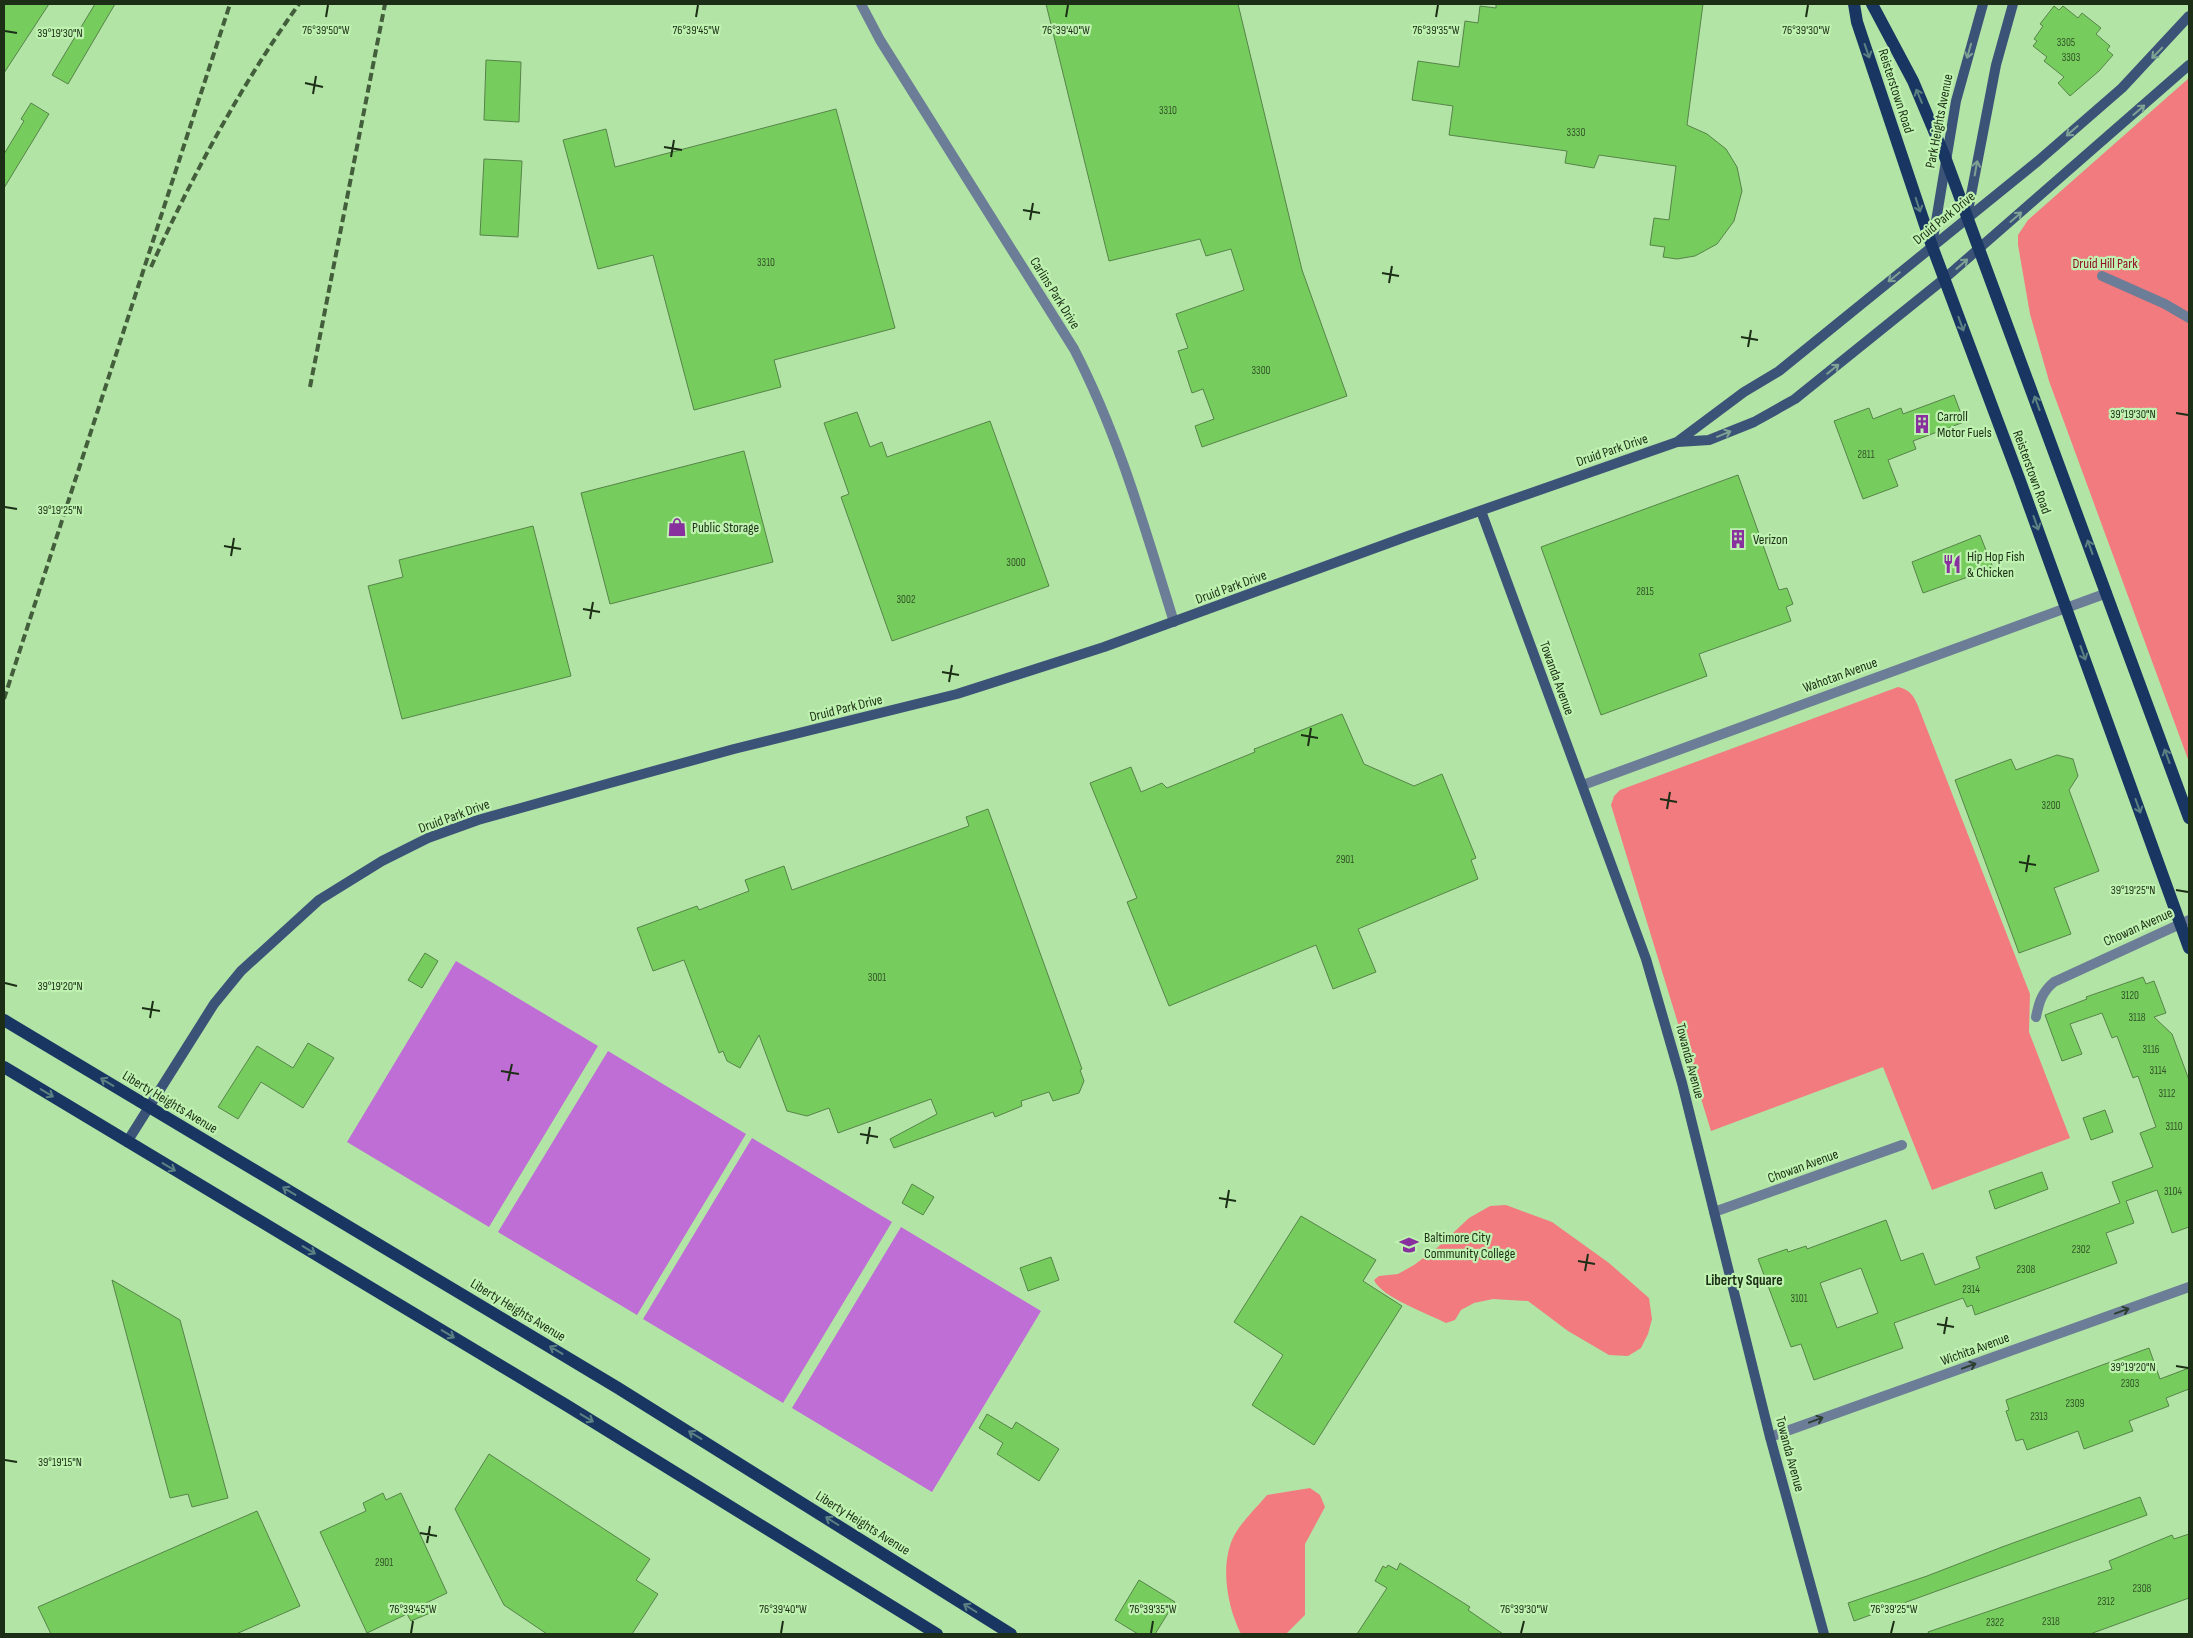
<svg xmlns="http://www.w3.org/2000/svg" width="2193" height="1638" viewBox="0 0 2193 1638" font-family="'Sofia Sans Condensed',sans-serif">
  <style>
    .green { fill: #f27b80 }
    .water { fill: #bf6ed5 }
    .building { fill: #77cc5e; stroke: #568449; fill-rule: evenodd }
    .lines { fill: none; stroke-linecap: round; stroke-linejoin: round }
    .street { stroke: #6c7d97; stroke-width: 10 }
    .secondary { stroke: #3c5378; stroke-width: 10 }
    .primary { stroke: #193662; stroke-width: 12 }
    .rail { stroke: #435e3b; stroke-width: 4; stroke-dasharray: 8 4; stroke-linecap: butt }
    .oneway { stroke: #5b8182 }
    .oneway2 { stroke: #7ea294 }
    .oneway3 { stroke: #2c3f30 }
    .ticks { fill: none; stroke: #1c2f16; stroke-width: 2 }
    .labels { text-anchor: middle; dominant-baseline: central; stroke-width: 4.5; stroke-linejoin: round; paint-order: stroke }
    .number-label { font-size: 11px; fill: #335628 }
    .street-label { font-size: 14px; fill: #1c2f16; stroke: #bff2b1 }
    .park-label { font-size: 14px; fill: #8f0f28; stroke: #bff2b1 }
    .poi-label { font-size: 14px; fill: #1c2f16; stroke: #bff2b1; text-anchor: start }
    .neighbourhood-label { font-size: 15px; font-weight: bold; fill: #1c2f16; stroke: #bff2b1 }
    .ticks-label { font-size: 12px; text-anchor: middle; fill: #1c2f16; stroke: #bff2b1; stroke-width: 4.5; stroke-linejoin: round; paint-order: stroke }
  </style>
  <rect width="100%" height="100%" fill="#b2e4a5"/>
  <!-- green -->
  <path class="green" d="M2189 78V762L2049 381 2030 314 2018 245V235L2028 220Z
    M1898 687C1909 689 1914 696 1918 706L2030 994 2029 1032 2070 1138 1932 1190 1883 1067 1711 1131 1611 805 1614 796 1620 790Z
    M1506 1205 1552 1222 1609 1263 1649 1298 1652 1319 1648 1334 1641 1348 1628 1356 1609 1355 1568 1331 1528 1301 1493 1299 1474 1303 1461 1310 1455 1320 1446 1323C1429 1314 1381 1297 1374 1280L1379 1276 1398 1274 1414 1265 1437 1248 1469 1218 1490 1206Z
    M1310 1488 1320 1495 1325 1507 1305 1544V1615L1286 1634H1241C1227 1606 1219 1563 1235 1534 1243 1520 1257 1507 1267 1495Z"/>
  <!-- water -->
  <path class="water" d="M456 961 598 1046 489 1227 347 1142Z
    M608 1051 746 1134 637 1315 498 1232Z
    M752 1138 892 1222 783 1403 643 1319Z
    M901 1227 1041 1311 932 1492 792 1408Z"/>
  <!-- building -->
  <path class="building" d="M4 4H49L4 73Z
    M95 4H115L68 84 52 75Z
    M1046 4H1238L1302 270 1347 396 1202 447 1195 426 1214 419 1203 389 1192 393 1178 351 1188 348 1176 314 1244 290 1231 249 1206 256 1200 239 1109 261Z
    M1496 4H1703L1687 125 1707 134 1726 149 1737 167 1742 191 1734 221 1717 244 1695 256 1677 259 1663 257 1665 247 1650 245 1654 218 1669 220 1676 166 1599 155 1594 168 1565 163 1567 151 1449 135 1453 106 1412 100 1418 61 1459 67 1465 21 1478 23 1480 6 1496 8Z
    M2054 6 2059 10 2063 6 2078 18 2082 13 2101 28 2096 34 2110 46 2107 50 2113 55 2099 71 2070 96 2058 83 2064 77 2044 61 2047 57 2033 46 2037 41 2034 39 2043 26 2040 24Z
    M486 60 521 62 519 122 484 120Z
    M31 103 49 114 4 188V154L24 121 21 119Z
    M836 109 895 328 774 360 781 387 694 410 653 255 598 269 563 140 606 129 615 167Z
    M484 159 522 161 518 237 480 235Z
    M1954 395 1964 422 1913 441 1916 449 1888 460 1898 486 1863 499 1834 421 1869 408 1873 419 1901 408 1903 414Z
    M857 412 870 447 882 442 887 457 990 421 1049 586 892 641 841 497 849 494 824 423Z
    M744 451 773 562 610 604 581 493Z
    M1738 475 1779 590 1787 588 1793 604 1786 607 1791 621 1699 654 1707 676 1601 715 1541 547Z
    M533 526 571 676 402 719 368 586 403 577 399 560Z
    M1980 535 1993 568 1923 593 1912 562Z
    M1342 714 1364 764 1414 786 1442 774 1476 858 1471 860 1478 879 1358 929 1376 972 1333 989 1316 945 1169 1006 1127 902 1137 898 1090 783 1131 767 1141 792 1162 783 1167 788 1255 752 1254 749 1257 748Z
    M2057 755 2073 759 2078 776 2069 790 2099 871 2054 888 2071 934 2019 953 1955 780 2011 759 2016 770Z
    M988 809 1082 1069 1080 1070 1084 1081 1079 1093 1053 1101 1049 1092 1021 1101 1022 1106 995 1117 993 1112 894 1148 890 1139 937 1114 931 1099 838 1133 829 1108 807 1116 787 1111 759 1035 740 1068 727 1061 723 1051 719 1053 684 960 653 971 637 928 697 906 699 910 749 891 745 880 784 866 792 890 969 826 966 817Z
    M425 953 438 961 422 988 408 980Z
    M2143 977 2146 984 2154 981 2166 1013 2154 1017 2172 1034 2189 1080V1227L2172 1233 2157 1190 2126 1201 2134 1223 2106 1233 2117 1263 1975 1315 1972 1305 1967 1307 1963 1298 1894 1323 1903 1348 1814 1380 1801 1344 1791 1347 1758 1259 1787 1249 1788 1252 1806 1246 1807 1249 1886 1220 1901 1261 1923 1253 1935 1285 1980 1268 1976 1257 2120 1203 2112 1182 2153 1167 2140 1133 2156 1127 2138 1076 2133 1078 2117 1036 2112 1038 2102 1013 2070 1024 2082 1054 2062 1061 2045 1015 2087 999 2086 997ZM1861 1268 1878 1313 1837 1328 1820 1283Z
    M308 1043 334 1058 303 1108 261 1082 238 1119 218 1107 257 1046 293 1068Z
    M2105 1110 2113 1132 2091 1140 2083 1118Z
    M2042 1172 2048 1189 1995 1209 1989 1191Z
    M912 1184 934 1197 923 1215 902 1203Z
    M1301 1216 1376 1260 1363 1281 1402 1306 1314 1445 1252 1405 1283 1355 1234 1322Z
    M1051 1257 1059 1280 1028 1291 1020 1268Z
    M112 1280 180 1320 228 1498 192 1507 188 1494 170 1498Z
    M2149 1348 2160 1379 2189 1368V1389L2166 1398 2169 1406 2129 1421 2133 1431 2084 1449 2078 1431 2027 1450 2023 1439 2016 1441 2006 1411 2009 1410 2006 1400Z
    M987 1414 1012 1429 1016 1422 1059 1449 1039 1481 997 1454 1003 1443 979 1428Z
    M489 1454 650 1559 636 1580 658 1594 632 1634H547L504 1605 455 1509Z
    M383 1493 386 1500 401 1493 447 1593 426 1603 430 1613 411 1621 407 1614 367 1633 320 1532 366 1511 363 1503Z
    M2140 1497 2147 1515 1854 1621 1848 1603 1927 1576 2002 1547Z
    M257 1511 300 1606 236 1634H51L38 1607Z
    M2189 1534V1598L2090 1634H1929L1928 1632 2112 1569 2109 1561 2172 1535 2174 1539Z
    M1400 1563 1470 1607 1468 1610 1503 1634H1357L1387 1588 1375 1581 1383 1566 1386 1568 1388 1565 1397 1570Z
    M1139 1580 1175 1602 1155 1634H1138L1115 1620Z"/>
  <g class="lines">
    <!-- street -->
    <path class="street" d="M861 4 880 40 1074 349C1119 436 1145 529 1174 622
      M2102 276 2165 304 2189 318
      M1583 785 2107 593
      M2036 1017C2039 1002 2042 992 2054 982L2189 920
      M1714 1212 1902 1145
      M1770 1437 2189 1287"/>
    <!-- secondary -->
    <path class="secondary" d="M1967 216 1996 65 2013 4
      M1932 245 1956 101 1983 4
      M1678 442 1709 440 1754 422 1795 399 1944 279 2189 65
      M1481 511 1646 959 1682 1083 1770 1437 1824 1634
      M127 1142 214 1004 241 971 319 900 382 861 428 838 478 820 610 783 734 749 957 694 1104 647 1408 536 1677 442 1744 392 1779 371 2038 161 2122 88 2189 16"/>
    <!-- primary -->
    <path class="primary" d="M1854 4 1857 22 1932 246 2019 478 2189 948
      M1872 4 1913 81 1945 157 2189 818
      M4 1020 618 1388 1011 1634
      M4 1067 566 1405 937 1634"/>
    <!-- rail -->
    <path class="rail" d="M151 267C192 176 241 85 299 4
      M310 387 385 4
      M4 699 230 4"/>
  </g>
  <!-- one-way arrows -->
  <defs><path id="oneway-shaft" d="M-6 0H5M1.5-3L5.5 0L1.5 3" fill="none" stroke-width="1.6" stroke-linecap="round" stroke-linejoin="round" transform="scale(1.25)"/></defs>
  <g class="oneway">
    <use href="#oneway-shaft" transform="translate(1867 51) rotate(71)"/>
    <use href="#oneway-shaft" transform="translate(1919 96) rotate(-113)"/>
    <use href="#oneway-shaft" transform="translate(1918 205) rotate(72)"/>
    <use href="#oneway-shaft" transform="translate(1961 324) rotate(70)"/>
    <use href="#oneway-shaft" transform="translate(2037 403) rotate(-110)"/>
    <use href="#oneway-shaft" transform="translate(2036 523) rotate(70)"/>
    <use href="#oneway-shaft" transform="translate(2090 547) rotate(-110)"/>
    <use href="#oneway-shaft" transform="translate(2083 653) rotate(70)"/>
    <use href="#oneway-shaft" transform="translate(2167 756) rotate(-110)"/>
    <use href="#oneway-shaft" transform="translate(2138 806) rotate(70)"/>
    <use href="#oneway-shaft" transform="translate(107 1082) rotate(-149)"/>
    <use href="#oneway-shaft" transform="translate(47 1093) rotate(31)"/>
    <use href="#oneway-shaft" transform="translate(169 1167) rotate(31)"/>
    <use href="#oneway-shaft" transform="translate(289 1191) rotate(-149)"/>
    <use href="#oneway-shaft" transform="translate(309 1250) rotate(31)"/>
    <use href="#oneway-shaft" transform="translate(448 1334) rotate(31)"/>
    <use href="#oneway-shaft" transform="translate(556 1350) rotate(-149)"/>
    <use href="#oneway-shaft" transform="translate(587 1418) rotate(31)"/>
    <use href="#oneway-shaft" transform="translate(695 1435) rotate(-149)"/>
    <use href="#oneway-shaft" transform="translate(832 1521) rotate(-148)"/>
    <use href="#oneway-shaft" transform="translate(970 1608) rotate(-148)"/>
  </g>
  <g class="oneway2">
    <use href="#oneway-shaft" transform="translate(1969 51) rotate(106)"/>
    <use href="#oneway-shaft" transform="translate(2157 53) rotate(134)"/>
    <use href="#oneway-shaft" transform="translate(2139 110) rotate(-41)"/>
    <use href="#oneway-shaft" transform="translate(2072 131) rotate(139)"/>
    <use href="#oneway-shaft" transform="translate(1976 168) rotate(-80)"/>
    <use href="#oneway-shaft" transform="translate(2016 217) rotate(-41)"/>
    <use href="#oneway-shaft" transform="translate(1962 264) rotate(-41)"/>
    <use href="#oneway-shaft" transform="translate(1894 277) rotate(141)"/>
    <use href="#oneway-shaft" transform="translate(1833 369) rotate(-39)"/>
    <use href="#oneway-shaft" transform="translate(1724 434) rotate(-22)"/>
  </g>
  <g class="oneway3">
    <use href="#oneway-shaft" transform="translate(2122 1311) rotate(-20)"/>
    <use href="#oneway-shaft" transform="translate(1969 1366) rotate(-20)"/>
    <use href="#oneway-shaft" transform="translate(1816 1420) rotate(-20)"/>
  </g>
  <!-- ticks -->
  <path class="ticks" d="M326 17 328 5M696 17 698 5M1066 17 1068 5M1436 17 1438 5M1806 17 1808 5M5 31 17 33M305 83 323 87M313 94 316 76M664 147 682 150M671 157 674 140M1023 210 1040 213M1030 220 1033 203M1382 273 1399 276M1389 283 1392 266M1741 337 1758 340M1748 347 1751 330M2176 413 2188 415M5 507 17 509M224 546 241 549M231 556 234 538M583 609 600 612M590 619 593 602M942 672 959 675M949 682 952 665M1301 735 1318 738M1308 746 1311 728M1660 799 1677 802M1667 809 1670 792M2019 862 2036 865M2026 872 2029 855M2176 890 2188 892M5 983 17 986M142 1008 160 1011M150 1018 153 1001M501 1071 519 1074M508 1081 512 1064M860 1134 878 1137M867 1144 870 1127M1219 1198 1236 1201M1226 1208 1229 1190M1578 1261 1595 1264M1585 1271 1588 1254M1937 1324 1954 1327M1944 1334 1947 1317M2176 1366 2188 1368M5 1460 17 1462M420 1533 437 1536M427 1543 430 1526M411 1633 413 1621M781 1633 783 1621M1151 1633 1153 1621M1521 1633 1524 1621M1891 1633 1894 1621"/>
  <!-- icons -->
  <defs>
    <g id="building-bare" transform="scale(1.5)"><path d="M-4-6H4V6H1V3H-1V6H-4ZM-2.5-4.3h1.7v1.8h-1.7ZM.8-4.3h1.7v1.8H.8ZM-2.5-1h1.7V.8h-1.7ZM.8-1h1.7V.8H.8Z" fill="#88319e" stroke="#bff2b1" stroke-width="2.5" paint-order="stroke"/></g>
    <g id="shop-bare" transform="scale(1.5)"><path d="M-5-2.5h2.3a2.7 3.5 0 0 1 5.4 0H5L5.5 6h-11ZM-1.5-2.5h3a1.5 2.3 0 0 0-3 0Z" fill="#88319e" stroke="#bff2b1" stroke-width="2.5" paint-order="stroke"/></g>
    <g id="restaurant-bare" transform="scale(1.5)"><path d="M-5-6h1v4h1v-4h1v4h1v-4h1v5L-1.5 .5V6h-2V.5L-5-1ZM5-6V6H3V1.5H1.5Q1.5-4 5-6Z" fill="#88319e" stroke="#bff2b1" stroke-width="2.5" paint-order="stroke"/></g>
    <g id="university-bare" transform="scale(1.5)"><path d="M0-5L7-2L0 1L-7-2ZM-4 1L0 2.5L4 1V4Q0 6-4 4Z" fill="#88319e" stroke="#bff2b1" stroke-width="2.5" paint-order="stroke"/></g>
  </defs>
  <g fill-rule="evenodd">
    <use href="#building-bare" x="1922" y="424"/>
    <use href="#shop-bare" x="677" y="527"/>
    <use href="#building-bare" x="1738" y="539"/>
    <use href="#restaurant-bare" x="1952" y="564"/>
    <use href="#university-bare" x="1409" y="1245"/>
  </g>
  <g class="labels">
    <!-- number labels -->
    <g class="number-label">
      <text x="2066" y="42">3305</text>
      <text x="2071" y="57">3303</text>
      <text x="1168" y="110">3310</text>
      <text x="1576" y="132">3330</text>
      <text x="766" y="262">3310</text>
      <text x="1261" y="370">3300</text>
      <text x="1866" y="454">2811</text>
      <text x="1016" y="562">3000</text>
      <text x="1645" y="591">2815</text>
      <text x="906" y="599">3002</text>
      <text x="2051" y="805">3200</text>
      <text x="1345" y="859">2901</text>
      <text x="877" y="977">3001</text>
      <text x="2130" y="995">3120</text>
      <text x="2137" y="1017">3118</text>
      <text x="2151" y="1049">3116</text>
      <text x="2158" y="1070">3114</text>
      <text x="2167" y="1093">3112</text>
      <text x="2174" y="1126">3110</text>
      <text x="2173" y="1191">3104</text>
      <text x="2081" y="1249">2302</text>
      <text x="2026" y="1269">2308</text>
      <text x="1971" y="1289">2314</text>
      <text x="1799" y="1298">3101</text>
      <text x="2130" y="1383">2303</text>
      <text x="2075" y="1403">2309</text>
      <text x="2039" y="1416">2313</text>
      <text x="384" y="1562">2901</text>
      <text x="2142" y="1588">2308</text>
      <text x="2106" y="1601">2312</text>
      <text x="2051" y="1621">2318</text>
      <text x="1995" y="1622">2322</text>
    </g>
    <!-- street labels -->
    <g class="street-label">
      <text transform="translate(1896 91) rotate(72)">Reisterstown Road</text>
      <text transform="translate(1939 121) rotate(-79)">Park Heights Avenue</text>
      <text transform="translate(1944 218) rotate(-39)">Druid Park Drive</text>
      <text transform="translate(1055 293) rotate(58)">Carlins Park Drive</text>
      <text transform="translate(1612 450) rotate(-19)">Druid Park Drive</text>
      <text transform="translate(2032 472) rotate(70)">Reisterstown Road</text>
      <text transform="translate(1231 587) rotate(-20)">Druid Park Drive</text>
      <text transform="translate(1840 675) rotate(-20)">Wahotan Avenue</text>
      <text transform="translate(1557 678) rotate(70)">Towanda Avenue</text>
      <text transform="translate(846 708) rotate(-14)">Druid Park Drive</text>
      <text transform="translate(454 816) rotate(-20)">Druid Park Drive</text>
      <text transform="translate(2138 927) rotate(-24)">Chowan Avenue</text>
      <text transform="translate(1690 1061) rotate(75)">Towanda Avenue</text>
      <text transform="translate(170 1102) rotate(31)">Liberty Heights Avenue</text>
      <text transform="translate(1803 1166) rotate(-20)">Chowan Avenue</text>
      <text transform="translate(518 1310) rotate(31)">Liberty Heights Avenue</text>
      <text transform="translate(1975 1349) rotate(-20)">Wichita Avenue</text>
      <text transform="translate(1790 1454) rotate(75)">Towanda Avenue</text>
      <text transform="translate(863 1523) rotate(32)">Liberty Heights Avenue</text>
    </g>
    <!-- park labels -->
    <g class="park-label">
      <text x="2105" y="263">Druid Hill Park</text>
    </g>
    <!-- poi labels -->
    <g class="poi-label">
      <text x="1937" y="416">Carroll<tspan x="1937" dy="16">Motor Fuels</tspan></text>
      <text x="692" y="527">Public Storage</text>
      <text x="1753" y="539">Verizon</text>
      <text x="1967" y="556">Hip Hop Fish<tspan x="1967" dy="16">&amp; Chicken</tspan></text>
      <text x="1424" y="1237">Baltimore City<tspan x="1424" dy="16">Community College</tspan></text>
    </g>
    <!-- neighbourhood labels -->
    <g class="neighbourhood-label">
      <text x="1744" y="1280">Liberty Square</text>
    </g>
  </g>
  <g class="ticks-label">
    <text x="326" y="34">76°39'50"W</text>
    <text x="696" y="34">76°39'45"W</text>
    <text x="1066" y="34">76°39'40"W</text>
    <text x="1436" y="34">76°39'35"W</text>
    <text x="1806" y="34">76°39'30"W</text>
    <text x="60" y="37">39°19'30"N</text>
    <text x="2133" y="418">39°19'30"N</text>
    <text x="60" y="514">39°19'25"N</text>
    <text x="2133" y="894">39°19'25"N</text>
    <text x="60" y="990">39°19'20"N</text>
    <text x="2133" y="1371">39°19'20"N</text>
    <text x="60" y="1466">39°19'15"N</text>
    <text x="413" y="1613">76°39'45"W</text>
    <text x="783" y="1613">76°39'40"W</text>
    <text x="1153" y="1613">76°39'35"W</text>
    <text x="1524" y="1613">76°39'30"W</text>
    <text x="1894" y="1613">76°39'25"W</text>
  </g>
  <!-- border -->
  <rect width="2193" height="1638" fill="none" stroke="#1c2f16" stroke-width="10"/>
</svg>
